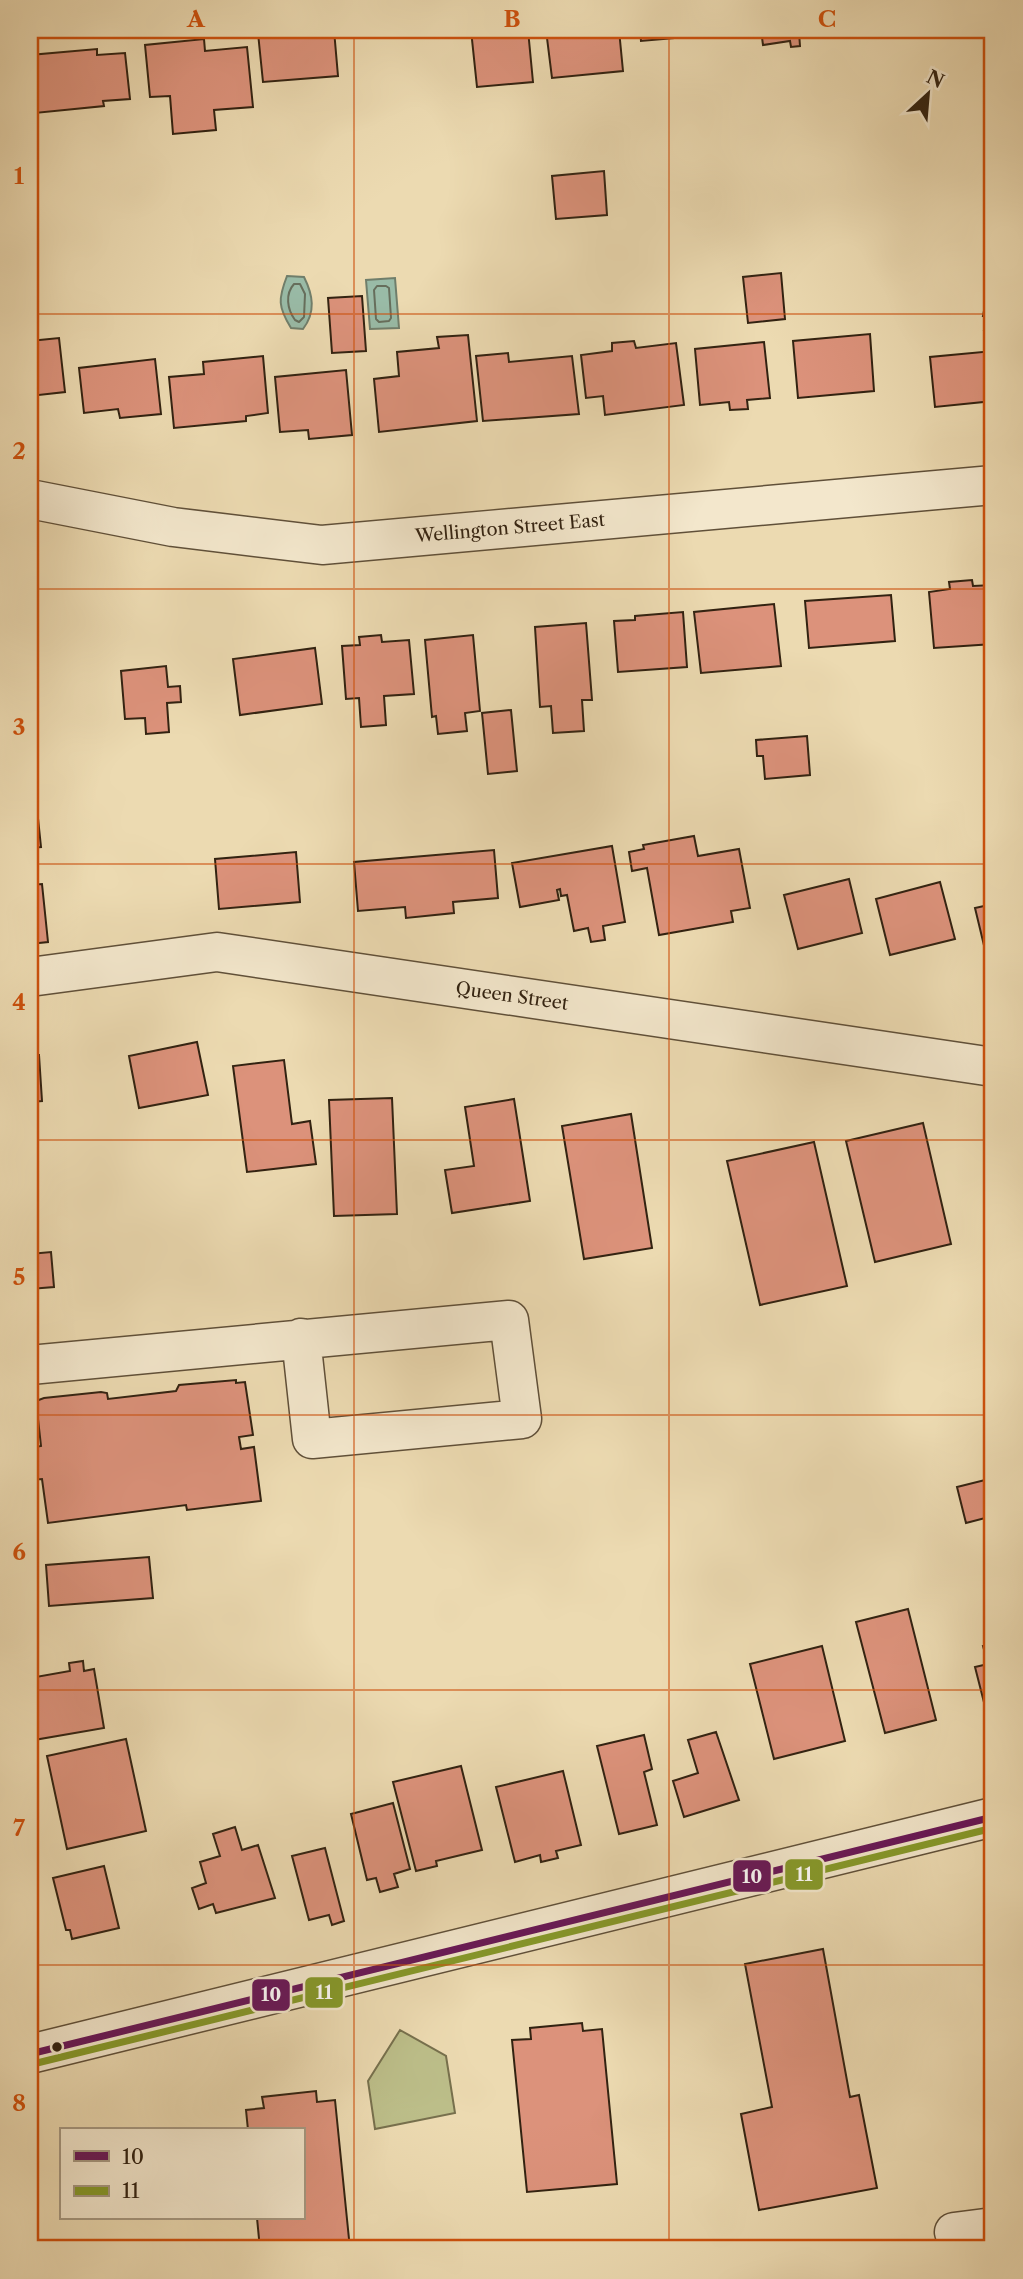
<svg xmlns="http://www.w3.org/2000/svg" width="1023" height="2279" viewBox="0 0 1023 2279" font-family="'Libre Caslon Text',serif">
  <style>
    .green { fill: #bcbe89; stroke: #77704d; stroke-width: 2 }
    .water { fill: #99bba7; stroke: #707e6b; stroke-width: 2 }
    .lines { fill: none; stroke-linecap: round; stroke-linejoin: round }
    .shore { stroke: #666e5c; stroke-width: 2 }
    .building { fill: #dc927b; stroke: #322211; stroke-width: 2 }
    .minor-casing { stroke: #605039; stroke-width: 41 }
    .minor { stroke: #f3e7cc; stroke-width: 38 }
    .bus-1-casing { stroke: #f3e7cc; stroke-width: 12 }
    .bus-2-casing { stroke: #f3e7cc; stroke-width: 12 }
    .bus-1 { stroke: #681757; stroke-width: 7 }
    .bus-2 { stroke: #869929; stroke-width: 7 }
    .grid { fill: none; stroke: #cd510d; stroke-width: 2; stroke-opacity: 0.55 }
    .bus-dot { fill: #322211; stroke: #f3e7cc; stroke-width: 2.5 }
    .labels { text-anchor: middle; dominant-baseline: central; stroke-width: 5; stroke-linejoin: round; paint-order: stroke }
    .street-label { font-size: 18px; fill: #322211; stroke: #f3e7cc }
    .line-badge { stroke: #f3e7cc; stroke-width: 2.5 }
    .badge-label { font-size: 19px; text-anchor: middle; font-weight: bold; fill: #fff }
    .neatline { fill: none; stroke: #cd510d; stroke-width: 2.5 }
    .grid-label { font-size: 23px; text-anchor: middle; font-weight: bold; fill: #cd510d }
  </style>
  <rect width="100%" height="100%" fill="#ecdab1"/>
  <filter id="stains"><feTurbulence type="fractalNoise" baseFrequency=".00286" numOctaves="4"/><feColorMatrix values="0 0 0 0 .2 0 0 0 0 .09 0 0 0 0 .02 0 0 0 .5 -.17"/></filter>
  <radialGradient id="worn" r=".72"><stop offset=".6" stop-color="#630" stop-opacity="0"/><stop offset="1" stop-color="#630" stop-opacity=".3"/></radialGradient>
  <!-- green -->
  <path class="green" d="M400 2030 446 2056 455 2113 375 2129 368 2081Z"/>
  <!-- water -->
  <path class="water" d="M287 276 304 277C313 295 316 312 303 329L291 328C278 307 278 299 287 276Z
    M395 278 399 328 370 329 366 280Z"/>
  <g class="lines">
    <!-- shore -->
    <path class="shore" d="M294 284H300L305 294 304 317 299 322 295 320C287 309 285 294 294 284Z
      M377 286H386L389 288 391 318 389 321 379 322 376 319 374 290Z"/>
  </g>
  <!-- building -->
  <path class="building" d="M294 30H334L338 76 263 82 258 33Z
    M471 30H528L533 82 477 87Z
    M546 30H619L623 71 552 78Z
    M640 30H719L720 34 641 41Z
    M761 30H814V31L799 32 800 46 791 47 790 41 763 45Z
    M925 30H950V32L926 34Z
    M204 39 205 51 247 47 253 107 214 110 216 130 173 134 170 96 150 97 145 45Z
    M97 49V55L125 53 130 99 103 101 104 106 35 113 30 55Z
    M604 171 607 215 556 219 552 176Z
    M993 264V332L984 330 987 316H983Z
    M781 273 785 319 748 323 743 277Z
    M362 296 366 351 332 353 328 298Z
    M870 334 874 391 798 398 793 341Z
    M468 335 477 421 379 432 374 379 399 376 397 352 439 348 437 337Z
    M59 338 65 392 30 396V341Z
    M634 341 636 348 676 343 684 405 605 415 603 396 586 398 581 355 612 351V343Z
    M764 342 770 398 747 400 748 409 730 410 729 402 700 405 695 349Z
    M993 351V401L935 407 930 357Z
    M508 353 509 362 572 356 579 414 483 421 476 356Z
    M263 356 268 413 246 416V421L174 428 169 377 204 374 203 362Z
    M155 359 161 414 120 418 118 409 84 413 79 368Z
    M346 370 352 435 309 439 308 430 280 432 275 377Z
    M972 580 973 586 993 585V644L934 648 929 592 950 589 949 582Z
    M891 595 895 641 809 648 805 601Z
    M774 604 781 666 701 673 694 612Z
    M683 612 687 667 618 672 614 621 635 620V616Z
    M586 623 592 700H582L584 731 553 733 551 706 540 707 535 627Z
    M381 635 382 642 409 640 414 694 384 696 386 725 361 727 359 698 346 699 342 646 360 645 359 637Z
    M473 635 480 711 465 713 467 731 438 734 436 716 432 717 425 640Z
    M315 648 322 704 240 715 233 659Z
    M166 666 168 687 180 686 181 702 167 703 169 732 146 734 145 718 125 719 121 671Z
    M511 710 517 771 488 774 482 713Z
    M807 736 810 775 765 779 763 756H757L756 740Z
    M30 742 41 847 30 848Z
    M694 836 698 856 739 849 750 908 731 911 733 922 659 935 647 868 632 871 629 852 644 849 643 845Z
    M612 846 625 922 603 926 605 940 591 942 588 928 574 931 567 895 561 896 560 889 557 890 559 900 520 907 512 863Z
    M494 850 498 898 453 902 454 913 406 918 405 907 358 911 354 862Z
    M296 852 300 902 219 909 215 859Z
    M849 879 862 933 798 949 784 895Z
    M940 882 955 939 890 955 876 899Z
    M42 884 48 942 30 944V885Z
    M993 904V961L988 962 975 908Z
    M197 1042 208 1095 139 1108 129 1056Z
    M30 1055H39L42 1101 30 1102Z
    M284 1060 292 1124 310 1121 316 1164 247 1172 233 1066Z
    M392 1098 397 1214 334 1216 329 1100Z
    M514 1099 530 1201 452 1213 445 1170 474 1166 465 1107Z
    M631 1114 652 1248 584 1259 562 1126Z
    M923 1123 951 1244 875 1262 846 1141Z
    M814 1142 847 1286 760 1305 727 1161Z
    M51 1252 54 1287 30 1289V1254Z
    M236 1380V1383L245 1382 253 1435 239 1437 241 1449 254 1447 261 1501 187 1510 186 1505 48 1523 42 1479 30 1480V1448L41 1446 36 1401 44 1398 101 1392 107 1393 108 1399 176 1391 179 1385Z
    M993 1478V1516L966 1523 957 1487Z
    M149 1557 153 1598 49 1606 46 1565Z
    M908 1609 936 1720 885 1733 856 1622Z
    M993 1644V1726H990L975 1667 988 1664 983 1646Z
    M822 1646 845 1741 774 1759 750 1664Z
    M83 1661 84 1671 94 1669 104 1728 34 1740 30 1706 35 1705 30 1678 70 1671 69 1663Z
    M716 1732 739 1800 684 1817 673 1781 698 1773 688 1740Z
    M644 1735 652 1769 644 1772 657 1825 619 1834 597 1746Z
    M126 1739 146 1831 67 1849 47 1756Z
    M461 1766 482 1850 436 1861 437 1866 416 1871 393 1782Z
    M563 1771 581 1845 556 1851 558 1858 541 1862 540 1855 515 1862 496 1787Z
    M393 1803 410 1869 394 1874 398 1887 380 1892 376 1878 367 1880 351 1814Z
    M235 1827 242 1850 258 1845 275 1898 216 1913 213 1904 199 1909 192 1888 206 1883 200 1862 220 1856 213 1834Z
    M325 1848 344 1921 332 1925 329 1915 309 1920 292 1856Z
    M104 1866 119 1928 72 1939 70 1930H66L53 1878Z
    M823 1949 850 2097 859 2095 877 2188 759 2210 741 2114 772 2107 745 1964Z
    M582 2023 583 2031 602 2029 617 2184 527 2192 512 2040 531 2039 530 2028Z
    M316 2091 317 2102 335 2100 350 2249H260L257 2218H303V2130H248L246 2110 264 2108 262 2097Z"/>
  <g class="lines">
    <!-- minor casing -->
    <g class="minor-casing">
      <path id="minor" d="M30 499 173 527 322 545 993 485
        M30 977 217 952 993 1067
        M30 1365 509 1320 522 1419 312 1439 301 1338
        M30 2054 993 1817
        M954 2232 993 2227"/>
    </g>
    <!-- minor -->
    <use href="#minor" class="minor"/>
    <!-- bus-1 casing -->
    <g class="bus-1-casing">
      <path id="bus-1" d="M30 2054 993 1817"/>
    </g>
    <!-- bus-2 casing -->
    <g class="bus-2-casing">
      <path id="bus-2" d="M33 2064 993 1828"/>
    </g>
    <!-- bus-1 -->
    <use href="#bus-1" class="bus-1"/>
    <!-- bus-2 -->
    <use href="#bus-2" class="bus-2"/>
  </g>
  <!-- grid -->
  <path class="grid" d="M354 30V2249M669 30V2249M30 314H993M30 589H993M30 864H993M30 1140H993M30 1415H993M30 1690H993M30 1965H993"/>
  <!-- markers -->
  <circle class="bus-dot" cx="57" cy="2047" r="6"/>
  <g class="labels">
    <!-- street labels -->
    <g class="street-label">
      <text transform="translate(510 528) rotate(-5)">Wellington Street East</text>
      <text transform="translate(512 996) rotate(8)">Queen Street</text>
    </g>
  </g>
  <g class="line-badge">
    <rect x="784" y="1858" width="40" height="33" rx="7" fill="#869929"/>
    <rect x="732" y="1859" width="40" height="34" rx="7" fill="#681757"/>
    <rect x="304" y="1976" width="40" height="33" rx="7" fill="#869929"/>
    <rect x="251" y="1978" width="40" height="34" rx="7" fill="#681757"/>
  </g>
  <g class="badge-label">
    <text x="804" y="1881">11</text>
    <text x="752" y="1883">10</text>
    <text x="324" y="1999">11</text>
    <text x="271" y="2001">10</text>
  </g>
  <!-- margin -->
  <rect width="1023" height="2279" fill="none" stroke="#ecdab1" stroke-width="77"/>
  <!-- legend -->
  <rect x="60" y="2128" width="245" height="91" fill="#f3e7cc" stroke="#a69881" stroke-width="2"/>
  <rect x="74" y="2151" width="35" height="10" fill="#681757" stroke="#a69881" stroke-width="2"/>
  <text x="122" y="2164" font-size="21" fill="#322211">10</text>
  <rect x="74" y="2186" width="35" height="10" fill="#869929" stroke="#a69881" stroke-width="2"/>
  <text x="122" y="2198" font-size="21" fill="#322211">11</text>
  <!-- north arrow -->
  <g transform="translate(928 94) rotate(26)" stroke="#f3e7cc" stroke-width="5" paint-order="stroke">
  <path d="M0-5L12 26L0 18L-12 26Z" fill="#322211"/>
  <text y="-10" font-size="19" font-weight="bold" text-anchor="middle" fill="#322211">N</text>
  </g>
  <rect x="38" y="38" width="946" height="2202" class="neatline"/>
  <g class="grid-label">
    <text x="196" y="27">A</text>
    <text x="512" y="27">B</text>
    <text x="827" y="27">C</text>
    <text x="19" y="184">1</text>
    <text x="19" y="459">2</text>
    <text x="19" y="735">3</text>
    <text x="19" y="1010">4</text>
    <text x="19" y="1285">5</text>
    <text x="19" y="1560">6</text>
    <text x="19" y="1836">7</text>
    <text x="19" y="2111">8</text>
  </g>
  <rect width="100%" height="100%" filter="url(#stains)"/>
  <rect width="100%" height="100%" fill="url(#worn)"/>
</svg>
